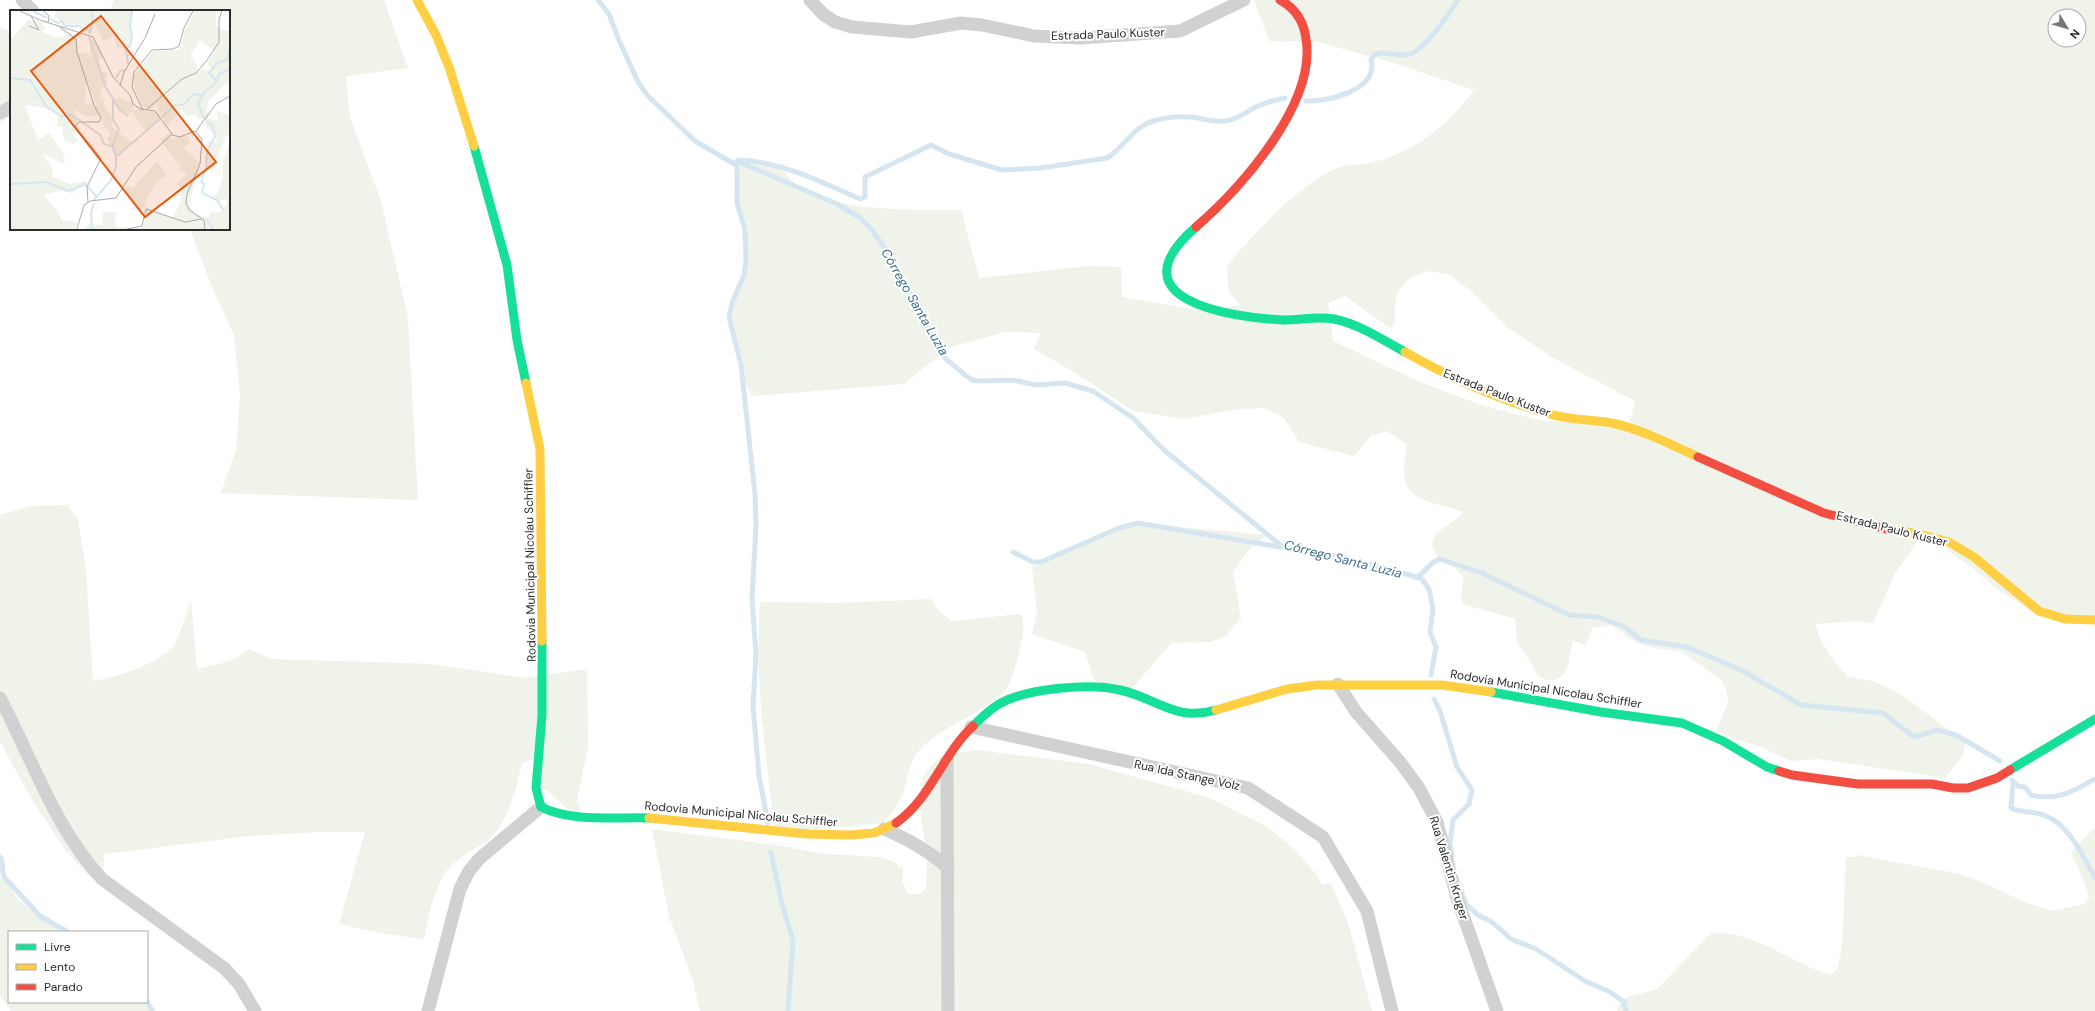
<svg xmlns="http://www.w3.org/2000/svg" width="2095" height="1011" viewBox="0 0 2095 1011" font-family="'DM Sans',sans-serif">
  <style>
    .green { fill: #eff3ea; fill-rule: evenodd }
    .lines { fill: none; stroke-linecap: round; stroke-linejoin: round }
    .stream { stroke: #d6e6f0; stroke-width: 5 }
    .street { stroke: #d1d1d1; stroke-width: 13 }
    .fast { stroke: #16e098; stroke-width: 9 }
    .slow { stroke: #ffcf43; stroke-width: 9 }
    .jam { stroke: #f24e42; stroke-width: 9 }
    .labels { text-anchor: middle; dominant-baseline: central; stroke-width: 4; stroke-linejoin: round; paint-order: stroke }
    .street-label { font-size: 12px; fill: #2c2c2c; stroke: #fff }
    .water-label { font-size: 13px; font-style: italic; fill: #3b6f8d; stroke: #fff }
    .inset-river { fill: none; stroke: #d6e6f0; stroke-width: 2 }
    .inset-road { fill: none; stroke: #ababab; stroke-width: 1 }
    .view { fill: #e8590c; fill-opacity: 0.15; stroke: #e8590c; stroke-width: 2 }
    .inset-edge { fill: none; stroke: #2c2c2c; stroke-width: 2 }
  </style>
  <rect width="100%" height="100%" fill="#fff"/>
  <!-- green -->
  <path class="green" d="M114 0H384L408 68 346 76 350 117 381 201 408 318 418 500 221 493 236 450 240 395 234 335 214 292 190 229H229V11H109Z
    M1254 0H2095V623L2026 608 1996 588 1974 569 1943 547 1918 541 1895 573 1873 623 1858 621 1815 624 1821 641 1833 660 1848 677 1873 681 1901 694 1965 742 1964 754 1945 778 1819 759 1791 761 1763 748 1716 732 1728 702 1727 692 1722 681 1681 651 1653 648 1637 643 1611 625 1592 628 1586 645 1573 641C1567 662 1571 689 1538 677L1530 661 1517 642 1515 619 1463 604C1459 592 1464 587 1463 576L1454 567 1438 559 1432 545 1436 533 1454 521 1463 512C1445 504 1408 503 1405 479 1403 468 1406 455 1406 444L1387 431 1371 436 1354 456 1299 442 1284 418 1265 408 1238 409 1184 419 1133 411 1077 374 1034 349 1040 333 1005 332 948 348 904 384 752 396 741 376V355L736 333 729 323 733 304 745 273 747 246 741 221 736 174 742 164H782C784 168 786 174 789 178 817 213 918 210 961 210L979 278 1087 266 1121 267 1122 297 1204 311 1240 305 1228 290 1227 265C1259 230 1290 192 1333 170 1344 164 1361 165 1374 162 1415 152 1450 123 1474 90L1403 66 1319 42 1269 41ZM2055 16H2079V40H2055ZM1429 271 1448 274 1470 290 1507 327 1553 358 1635 401 1630 422 1544 421 1484 406 1420 382 1333 341 1328 303 1345 296 1390 328 1395 322C1393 293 1399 279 1429 271Z
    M0 27 11 32V116L0 122Z
    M67 505 78 519 86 570 93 681C116 677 157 665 173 647 179 641 187 610 191 600L197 669 231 661 249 649 271 659 431 664 525 678 587 669 588 747 577 800 581 814 567 808 541 786 534 759 522 763C517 787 507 826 486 842 475 849 451 862 445 873 433 892 428 918 424 939L386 934 339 924 365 832H318L249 836 104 854 103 884 89 876 66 851 31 798 0 742V515L31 506Z
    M1137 523 1266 535 1249 550 1233 572 1241 618 1226 636 1211 642 1171 643 1135 685 1118 698 1094 679 1085 652 1032 634 1037 613 1032 567Z
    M931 599 938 610 952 621 1021 614C1026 629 1022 636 1019 652 1017 662 1011 685 1004 692 980 716 937 727 917 753 909 763 908 778 904 790 900 803 891 813 883 823L775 833C766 757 754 679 760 602L837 603Z
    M976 750 1089 764 1210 798 1268 827 1294 849 1316 874 1322 885 1331 883 1348 923 1372 1011H700L693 981 669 916 652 829 776 845 825 854 881 857 894 862 903 869 902 881 908 894H919L926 888C926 878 927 868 927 858 925 824 906 782 940 758 949 752 966 752 976 750Z
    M2095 827V1011H1617V1008L1625 998 1657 989 1711 933C1719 934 1728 933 1736 935 1770 943 1797 965 1831 975L1837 970 1842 947 1846 857H1857V855L1960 874 1982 882 2027 903 2052 911 2084 904 2089 898 2086 886 2071 852Z
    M3 875 18 900 44 920 72 932H9V1002H147V995L156 1011H11L0 995V877Z"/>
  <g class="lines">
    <!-- stream -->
    <path class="stream" d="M598 0 609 14 618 38 638 82 648 96 695 141 736 165
      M1306 101C1327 102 1379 90 1371 60L1375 54C1385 51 1395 56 1406 55 1422 54 1449 14 1458 0
      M737 161 837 204 859 217 872 230 887 251 935 342 945 358 965 375 972 380 978 381 1013 380 1036 385 1065 383 1093 391 1133 418 1164 450 1283 547 1301 552 1325 554 1390 569 1422 579 1429 589 1433 609 1430 632 1436 647 1431 675
      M737 161V203L745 230 746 260 744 275 732 303 729 317 741 365 755 494 756 526 752 599 756 654 753 706 759 776 768 823
      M737 161 739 160C783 162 821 182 860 199L865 197V177L931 145 949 154 1002 170 1041 168 1107 158C1122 149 1130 132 1146 124 1158 118 1175 116 1189 117 1201 117 1212 123 1225 121 1238 120 1247 111 1258 106 1266 102 1276 100 1285 98
      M1013 552 1033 562H1041L1119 528 1138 523 1280 547
      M1417 577C1426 572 1430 561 1440 559L1482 573 1569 615 1598 617 1625 627 1641 640 1686 647 1711 657 1743 671 1801 705 1883 713 1914 737 1937 730 1956 735 2000 761
      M1434 699 1440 711 1457 767 1472 790 1469 804 1453 820 1450 843 1452 856
      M2012 780 2018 786 2025 787 2031 795C2058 801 2071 792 2095 779
      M2013 783 2011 808C2021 813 2033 811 2044 815 2069 824 2083 856 2095 878
      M771 853 782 904 793 941 788 1011
      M0 857C5 864 0 871 5 878L40 916 68 932
      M1461 891 1466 904 1478 915 1492 922 1511 939 1536 949 1585 981 1610 992 1624 1002 1626 1011
      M147 1001 152 1011"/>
    <!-- street -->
    <path class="street" d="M22 0 33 11
      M810 0 823 14 835 22 852 27 911 32 961 23 982 25 1034 36 1081 38 1180 31 1244 0
      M0 113 11 107
      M1338 684 1356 712 1400 762 1419 788 1437 822 1457 898 1497 1011
      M0 698C33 760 54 827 102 879L224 968 239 984 255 1011
      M971 727 1248 788 1323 837 1367 911 1392 1011
      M947 761 948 1011
      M884 829C908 839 928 850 948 868
      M428 1011 460 889 469 871 480 858 541 807"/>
    <!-- fast -->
    <path class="fast" d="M474 146 507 265 517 340 526 383
      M1196 227C1113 299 1227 317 1283 320 1300 320 1316 316 1334 319 1359 324 1383 340 1405 352
      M542 641V715L536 788 541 807C571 822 615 817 649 818
      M1491 692 1601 712 1682 723 1723 741 1767 767 1779 771
      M973 726C981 718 991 708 1001 703 1029 688 1090 683 1120 690 1157 698 1175 722 1216 710
      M2010 770 2095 719"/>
    <!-- slow -->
    <path class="slow" d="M417 0 436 35 449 67 474 146
      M1405 352C1451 378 1499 400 1550 414 1572 421 1595 419 1616 424 1645 431 1672 445 1698 457
      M526 383 540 449 542 641
      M1886 529 1919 534 1949 542 1974 557 2039 611 2065 619 2095 620
      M1216 710 1287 689 1317 685H1442L1491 692
      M649 818 807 834 851 835 874 833 896 823"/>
    <!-- jam -->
    <path class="jam" d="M1196 227C1241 188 1317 103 1306 39 1304 22 1295 8 1280 0
      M1698 457 1824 513 1886 529
      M1779 771 1792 775 1858 784H1932L1953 788H1968L1997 778 2010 770
      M896 823C932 797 942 755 973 726"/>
  </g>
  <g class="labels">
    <!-- street labels -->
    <g class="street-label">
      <text transform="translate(1108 34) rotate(-2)">Estrada Paulo Kuster</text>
      <text transform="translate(1497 393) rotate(21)">Estrada Paulo Kuster</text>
      <text transform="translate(1892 529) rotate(14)">Estrada Paulo Kuster</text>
      <text transform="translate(530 565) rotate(-91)">Rodovia Municipal Nicolau Schiffler</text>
      <text transform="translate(1546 689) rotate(9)">Rodovia Municipal Nicolau Schiffler</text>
      <text transform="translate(1187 775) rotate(12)">Rua Ida Stange Volz</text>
      <text transform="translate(741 814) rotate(5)">Rodovia Municipal Nicolau Schiffler</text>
      <text transform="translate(1449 868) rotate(73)">Rua Valentin Kruger</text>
    </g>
    <!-- water labels -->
    <g class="water-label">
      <text transform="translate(915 302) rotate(60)">Córrego Santa Luzia</text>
      <text transform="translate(1343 559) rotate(14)">Córrego Santa Luzia</text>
    </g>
  </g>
  <!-- overview -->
  <g transform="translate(10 10)">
    <rect width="220" height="220" fill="#fff"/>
    <path d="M48 1H123L121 6 122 27 118 31 121 35 117 39 107 37 103 26 94 32 84 12 82 16 62 14 65 20 56 16 44 6ZM185 1H206V16L214 21 220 20V73L214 75 198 92 196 101 200 105 196 111 192 108 189 110 185 104 177 106 171 99 157 116 147 99V94L141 99 134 98 125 79 124 66 143 41 168 40 172 36 174 22ZM190 30 205 41 197 54 201 57 198 61 192 59 188 63 187 55 180 46ZM18 10 31 12 35 17 32 22 49 28 58 25 49 20 50 18 56 20 65 28 68 44 76 42 80 46V30L83 29 93 47 89 50 91 61 98 63 96 68 97 72 95 77H91L92 82 89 87 93 88 95 97 102 106V117L122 133 106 146 97 129 101 124 93 114 94 112 91 106H76L63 99 69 116 63 126 69 130 64 134 54 130 52 117 47 116 48 103 26 96H15L28 130 39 123 54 145 55 152 53 154 32 143 43 160 42 167 60 174 76 171 78 173 77 177 69 178 63 183 49 181 33 185 46 199 52 210 67 212 66 219H0V31ZM76 70 84 87 86 95 84 98 82 92 78 94 75 91ZM110 87 123 94V101L118 104 110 99 103 90ZM129 99 138 102 146 101 151 108 136 121 122 102ZM207 101 220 106V125H216L206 150 204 161 196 159 195 146 199 130 206 133 205 126 194 114 200 108 208 112ZM160 122V129L177 126 181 133 173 137 189 153 191 152 179 193 184 203 197 210 202 202H210L217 194 216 189 209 191 203 185 207 184 213 167V152L220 134V219H75L78 214 92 215 93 201 110 203 104 205 107 217 134 218 136 197 123 201 125 197 114 181 117 175 122 179 147 151 157 165 146 173 135 191 136 197 163 208 171 190 172 181 167 173 177 164 171 160 167 161 171 157 150 130Z" fill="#eff3ea" fill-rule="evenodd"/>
    <path class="inset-river" d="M23 1 37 8M40 9 48 13 52 11 54 16H69L78 20 80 24M80 24 83 10 81 1M79 27 95 76 109 99 118 106M118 54 116 39 120 36 122 26 120 16 122 1M0 68 20 70 36 96 51 106 61 105 71 111M106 68 110 61 114 60M207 71 209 64 220 59M207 72 199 63 207 53 217 50 220 38M103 88V110L109 119 103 135 106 147M152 107 165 95H174L183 84 191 85 207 72M194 109 188 93 195 82M196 111 202 115 205 126 197 142 196 159 191 172 194 174 192 183 207 190 214 201M72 112 90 125 94 134 102 136 106 147M106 147 150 109M0 174 36 172 59 181 74 174 77 176M78 177 86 186M84 190 101 170 106 157V147M196 208 203 219M82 219 81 203 84 193"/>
    <path class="inset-road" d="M10 1 30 10 83 27 103 67 120 85 123 94 130 99 145 101 162 124 126 157 106 188 80 191 74 195 67 219M34 1 39 6 38 13M19 16 29 20 21 6M50 17 66 29 67 42 84 95 91 108 89 112H69L65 116 91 148 77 177 78 192M110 76 114 62 135 28 145 4M137 99 172 69 186 63 198 49 209 32V9L212 1M133 100 122 77 124 62 142 40 163 39 169 36 174 18 183 1M186 121 206 94 220 86M162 125 170 127 185 121 192 129 190 154 177 184 176 193 179 200 194 210 195 219M117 219 132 216 136 199 175 212 192 209"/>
    <path class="view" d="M91 6 206 152 135 207 21 61Z"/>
    <rect width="220" height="220" class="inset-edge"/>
  </g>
  <!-- legend -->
  <rect x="8" y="931" width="140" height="72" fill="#ffffff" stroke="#ababab"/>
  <rect x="16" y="944" width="20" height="6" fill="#16e098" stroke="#ababab"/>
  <text x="44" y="951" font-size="12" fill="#2c2c2c">Livre</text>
  <rect x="16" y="964" width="20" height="6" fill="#ffcf43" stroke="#ababab"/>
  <text x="44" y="971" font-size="12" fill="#2c2c2c">Lento</text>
  <rect x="16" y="984" width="20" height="6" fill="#f24e42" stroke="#ababab"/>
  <text x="44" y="991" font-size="12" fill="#2c2c2c">Parado</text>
  <!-- north arrow -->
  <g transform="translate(2067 28) rotate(128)"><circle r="19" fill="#ffffff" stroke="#ababab"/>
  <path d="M0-3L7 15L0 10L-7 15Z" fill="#767676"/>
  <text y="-6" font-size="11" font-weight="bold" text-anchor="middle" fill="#2c2c2c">N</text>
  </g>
</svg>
